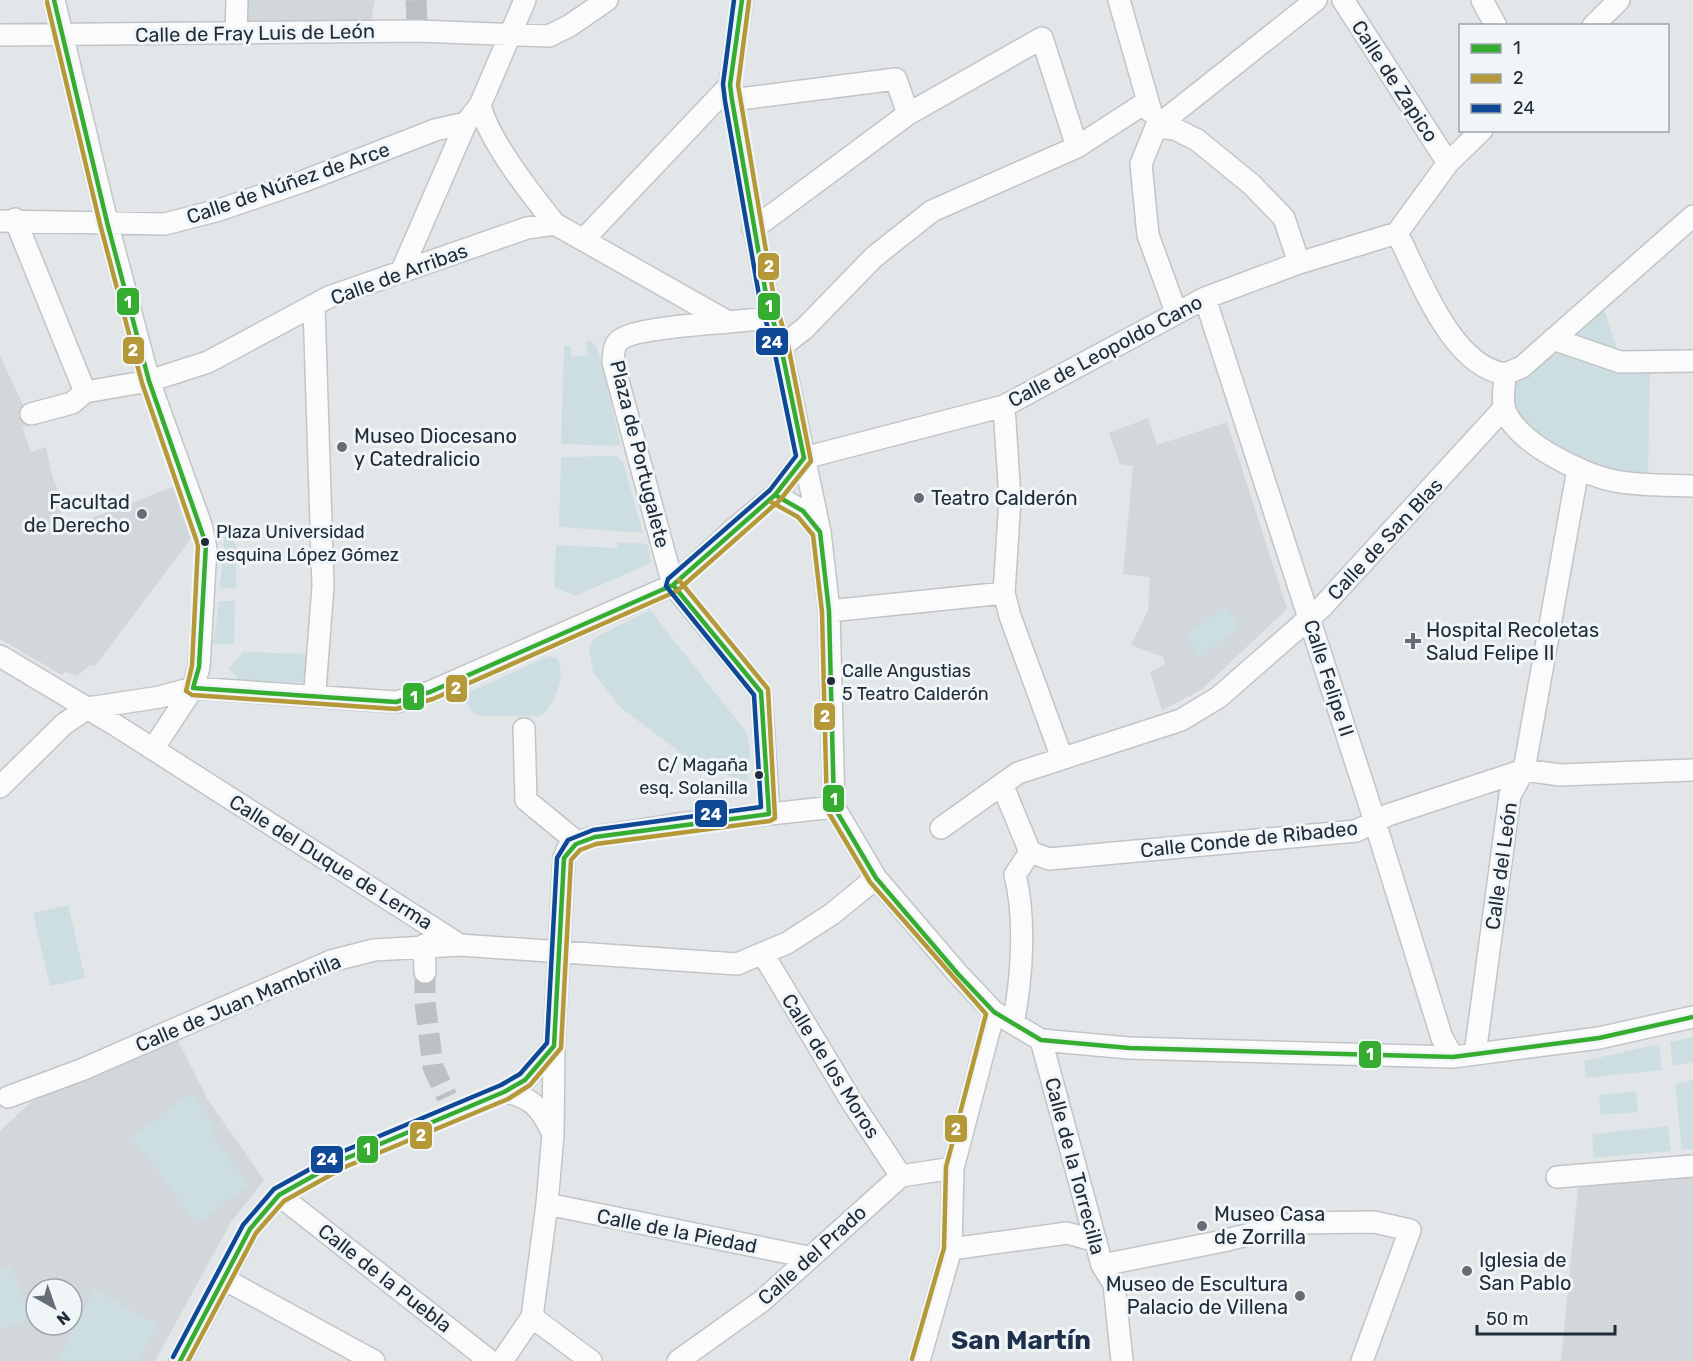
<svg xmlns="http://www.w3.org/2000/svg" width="1693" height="1361" viewBox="0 0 1693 1361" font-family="Rubik,sans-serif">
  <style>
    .built { fill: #d2d7db; fill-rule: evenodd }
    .green { fill: #ccdee1 }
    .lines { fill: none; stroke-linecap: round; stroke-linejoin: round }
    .street-tunnel { stroke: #bcc1c5; stroke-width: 21; stroke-dasharray: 21 10; stroke-linecap: butt }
    .street-casing { stroke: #c2c4c7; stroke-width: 24 }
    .street { stroke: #fbfbfc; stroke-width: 21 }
    .bus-1-casing { stroke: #f0f5f7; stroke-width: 9 }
    .bus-2-casing { stroke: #f0f5f7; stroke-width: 9 }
    .bus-3-casing { stroke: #f0f5f7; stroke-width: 9 }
    .bus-1 { stroke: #36ad30; stroke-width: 4.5 }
    .bus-2 { stroke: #b59837; stroke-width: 4.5 }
    .bus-3 { stroke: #0f4895; stroke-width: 4.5 }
    .poi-dot { fill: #656d77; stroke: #f0f5f7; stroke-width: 2 }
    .bus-dot { fill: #212c3a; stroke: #f0f5f7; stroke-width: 2 }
    .labels { text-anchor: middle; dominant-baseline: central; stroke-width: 6; stroke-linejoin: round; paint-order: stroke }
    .bus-label { font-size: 18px; fill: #212c3a; stroke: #f0f5f7; text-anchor: start }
    .street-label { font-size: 20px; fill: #212c3a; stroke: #f0f5f7 }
    .poi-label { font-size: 20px; fill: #212c3a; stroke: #f0f5f7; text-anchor: start }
    .district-label { font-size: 26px; font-weight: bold; fill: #1e304c; stroke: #f0f5f7 }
    .line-badge { stroke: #f0f5f7; stroke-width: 2 }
    .badge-label { font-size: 16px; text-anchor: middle; font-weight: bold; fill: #fff }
  </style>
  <rect width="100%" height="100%" fill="#e3e6e8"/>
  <!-- built -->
  <path class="built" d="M244 0H375L370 25 243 22Z
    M0 356 32 424 22 427 31 452 46 447 53 479 66 506 57 519 79 535 90 518 110 511 109 508 132 503 174 486 192 537 95 666 91 665 77 676 66 672 62 675 0 639Z
    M1148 418 1157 445 1227 422 1287 609 1201 690 1162 710 1150 672 1165 664 1163 657 1131 645 1148 610 1150 577 1123 574 1133 466 1120 464 1109 433Z
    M176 1037 208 1100 264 1180 231 1222 155 1361H0V1131L31 1102ZM36 1289H72V1325H36Z
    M1693 1176V1361H1561L1578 1187Z"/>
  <!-- green -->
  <path class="green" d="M1602 303 1623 368 1650 367 1648 478 1597 472 1519 425 1508 386Z
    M591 341 598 349 621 446 561 444 564 346H571V357L588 355 586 342Z
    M617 456 623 462 643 533 559 527 561 457Z
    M225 531 236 545V588H220Z
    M617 542 648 544 651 563 575 596 554 587 556 545 617 548Z
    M219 601H235L234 643 213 645Z
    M1224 607 1240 627 1201 657 1185 636Z
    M650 610 747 733 750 749 747 781 713 771 689 759 621 708 593 672 589 648 594 638Z
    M243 652 309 654 308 683 239 680 229 669Z
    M549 656 557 658C567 673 555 707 540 716H479L471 710 462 695Z
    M68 905 85 978 50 986 33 913Z
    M1693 1037V1062L1673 1066 1670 1042Z
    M1659 1044 1662 1070 1586 1078 1584 1061Z
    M1693 1080V1149L1682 1150 1675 1084Z
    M1636 1091 1638 1112 1601 1115 1599 1095Z
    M191 1093 214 1126 209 1130 248 1186 197 1224 132 1137Z
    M1668 1126 1671 1151 1594 1158 1592 1134Z
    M11 1266 31 1318 0 1330V1271Z
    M94 1290 158 1324 139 1361H57Z"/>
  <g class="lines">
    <!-- street-tunnel -->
    <path class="street-tunnel" d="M416 0 417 23
      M425 972V1003L433 1067 447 1097"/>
    <!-- street casing -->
    <g class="street-casing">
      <path id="street" d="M54 0 107 222 149 381 201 525 206 548 199 667 193 688 153 749
        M742 0 730 85 767 300 781 347 820 532 829 611 834 807 876 878 958 974 994 1012 1041 1040 1129 1048 1453 1057 1599 1038 1693 1017
        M1119 0 1151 112
        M1343 0 1448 163
        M1482 0 1496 26
        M1593 26 1619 0
        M236 33 237 0
        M0 35 417 31 549 36 569 26 607 0
        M732 100 896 79 908 114 1042 38 1077 147
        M480 105C489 141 531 194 555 224L728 322 771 318
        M1156 127 1175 129 1197 140 1251 184 1284 218 1299 263
        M15 219 85 392
        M0 221 165 224 219 210 304 181 435 130 466 123
        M753 229 908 114
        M1397 233C1420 278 1451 366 1505 374
        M584 239 730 85
        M402 270 466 123 480 105 525 0
        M1205 298 1370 806 1442 1038 1453 1057
        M314 306 323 586 315 690
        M1176 312 1148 235 1141 164 1156 127 1316 0
        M728 322C707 324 634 328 620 340 613 345 614 354 613 362L673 585 761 692 769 814
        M1553 339 1620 362 1693 361
        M781 347 805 328 874 257 932 211 1077 147 1148 101
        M1505 374C1505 384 1502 396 1504 406 1511 441 1583 475 1615 481 1640 486 1668 485 1693 486
        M1505 374 1522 367 1693 216
        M1004 406 1010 499 1004 593 1010 616 1062 758
        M31 414 72 403 85 392 149 381 208 362 329 297 527 228 555 224
        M804 458 1004 406 1205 298 1299 263 1397 233 1448 163 1482 130
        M775 495 803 511 818 530
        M829 611 1004 593
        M0 656 117 726 460 945
        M524 729 526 800 577 842
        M1002 784 1030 852 1049 859 1356 831 1388 815 1524 770 1560 775 1693 770
        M0 787 64 724 88 708 160 697 193 688 396 702 430 692 673 585 735 528 775 495 804 458
        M941 828 1018 773 1181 720 1219 697 1323 606 1504 408
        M424 945 425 972
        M763 954 852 1102 901 1176
        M1013 1023C1022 980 1026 918 1015 875L1030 852
        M1041 1040 1102 1265 1114 1284 1122 1361
        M1475 1054 1510 795 1524 770 1578 469
        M504 1092C530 1096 540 1107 551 1130
        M8 1097 81 1070 331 961 374 950 460 945 737 964 787 943 832 914 876 878
        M1557 1177 1693 1166
        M279 1195 490 1361
        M547 1204 808 1257
        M951 1249 1067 1233 1096 1241
        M1102 1265 1223 1241 1294 1223 1374 1222 1410 1230 1362 1361
        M224 1279 374 1361
        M532 1317 591 1361
        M180 1361 250 1229 279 1195 342 1160 504 1092 525 1080 554 1046
        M502 1361 532 1317 547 1204 553 1134 554 1046 564 858 568 848 577 842 595 837 678 824 834 807
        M678 1361 762 1301 901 1176 953 1168
        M919 1361 951 1249 953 1168 994 1012"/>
    </g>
    <!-- street -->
    <use href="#street" class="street"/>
    <!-- bus-1 casing -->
    <g class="bus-1-casing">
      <path id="bus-1" d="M54 0 107 222 149 381 206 544 199 667 193 688 396 702 430 692 673 585 775 495 804 458 781 347 767 300 732 100 730 85 742 0
        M775 495 803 511 820 532 829 611 834 807 876 878 958 974 994 1012 1041 1040 1129 1048 1453 1057 1599 1038 1693 1017
        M180 1361 250 1229 279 1195 342 1160 504 1092 525 1080 554 1046 564 858 576 844 595 837 769 814 761 692 673 585"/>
    </g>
    <!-- bus-2 casing -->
    <g class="bus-2-casing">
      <path id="bus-2" d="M47 2 100 224 142 383 198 545 192 666 186 691 192 695 396 709 433 699 677 591 780 500 811 461 788 345 774 298 738 85 749 1
        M771 502 798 517 813 535 822 612 827 810 870 882 986 1014 946 1167 944 1248 912 1359
        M188 1361 256 1233 284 1201 345 1167 508 1099 530 1085 561 1048 571 860 580 850 596 844 770 821 775 818 768 689 679 580"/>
    </g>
    <!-- bus-3 casing -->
    <g class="bus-3-casing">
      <path id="bus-3" d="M173 1357 243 1225 274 1189 339 1153 501 1085 520 1074 547 1043 557 858 568 840 593 830 761 807 754 695 666 586 668 579 770 490 796 456 774 349 760 301 725 101 723 84 734 0"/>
    </g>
    <!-- bus-1 -->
    <use href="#bus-1" class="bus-1"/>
    <!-- bus-2 -->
    <use href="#bus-2" class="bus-2"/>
    <!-- bus-3 -->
    <use href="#bus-3" class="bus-3"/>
  </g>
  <!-- markers -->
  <g class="poi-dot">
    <circle cx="342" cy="447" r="6"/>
    <circle cx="919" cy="498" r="6"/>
    <circle cx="142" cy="514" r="6"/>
    <path d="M1410 632h6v6h6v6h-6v6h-6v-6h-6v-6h6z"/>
    <circle cx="1202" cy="1226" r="6"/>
    <circle cx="1467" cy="1271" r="6"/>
    <circle cx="1300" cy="1296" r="6"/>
  </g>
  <g class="bus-dot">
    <circle cx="205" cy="542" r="5"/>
    <circle cx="831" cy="681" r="5"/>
    <circle cx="759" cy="775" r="5"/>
  </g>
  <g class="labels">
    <!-- bus labels -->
    <g class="bus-label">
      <text x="216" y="532">Plaza Universidad<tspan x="216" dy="23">esquina López Gómez</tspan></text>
      <text x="842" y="671">Calle Angustias<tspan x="842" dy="23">5 Teatro Calderón</tspan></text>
      <text x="748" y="765" text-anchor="end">C/ Magaña<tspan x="748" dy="23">esq. Solanilla</tspan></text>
    </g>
    <!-- street labels -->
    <g class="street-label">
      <text transform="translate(255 33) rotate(-1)">Calle de Fray Luis de León</text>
      <text transform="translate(1395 81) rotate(57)">Calle de Zapico</text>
      <text transform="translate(288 183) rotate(-19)">Calle de Núñez de Arce</text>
      <text transform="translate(399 274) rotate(-20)">Calle de Arribas</text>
      <text transform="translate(1105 351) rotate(-28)">Calle de Leopoldo Cano</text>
      <text transform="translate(640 454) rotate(76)">Plaza de Portugalete</text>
      <text transform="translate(1385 539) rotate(-47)">Calle de San Blas</text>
      <text transform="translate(1329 678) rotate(72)">Calle Felipe II</text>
      <text transform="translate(1249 839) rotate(-6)">Calle Conde de Ribadeo</text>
      <text transform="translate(331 862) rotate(32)">Calle del Duque de Lerma</text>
      <text transform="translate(1501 866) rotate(-82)">Calle del León</text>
      <text transform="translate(238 1003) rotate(-23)">Calle de Juan Mambrilla</text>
      <text transform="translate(831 1066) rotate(58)">Calle de los Moros</text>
      <text transform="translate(1075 1166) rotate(75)">Calle de la Torrecilla</text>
      <text transform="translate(677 1231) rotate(11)">Calle de la Piedad</text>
      <text transform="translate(812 1255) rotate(-42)">Calle del Prado</text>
      <text transform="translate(385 1278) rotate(38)">Calle de la Puebla</text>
    </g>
    <!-- poi labels -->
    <g class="poi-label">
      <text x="354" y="436">Museo Diocesano<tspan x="354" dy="23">y Catedralicio</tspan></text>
      <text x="931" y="498">Teatro Calderón</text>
      <text x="130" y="502" text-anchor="end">Facultad<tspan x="130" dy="23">de Derecho</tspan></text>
      <text x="1426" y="630">Hospital Recoletas<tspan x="1426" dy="23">Salud Felipe II</tspan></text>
      <text x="1214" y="1214">Museo Casa<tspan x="1214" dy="23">de Zorrilla</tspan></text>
      <text x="1479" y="1260">Iglesia de<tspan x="1479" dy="23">San Pablo</tspan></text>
      <text x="1288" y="1284" text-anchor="end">Museo de Escultura<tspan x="1288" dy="23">Palacio de Villena</tspan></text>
    </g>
    <!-- district labels -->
    <g class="district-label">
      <text x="1021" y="1340">San Martín</text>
    </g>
  </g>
  <g class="line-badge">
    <rect x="757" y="252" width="23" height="29" rx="6" fill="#b59837"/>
    <rect x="116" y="287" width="24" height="29" rx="6" fill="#36ad30"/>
    <rect x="757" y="292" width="24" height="29" rx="6" fill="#36ad30"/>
    <rect x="755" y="327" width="34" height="29" rx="6" fill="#0f4895"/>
    <rect x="122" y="336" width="23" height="29" rx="6" fill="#b59837"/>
    <rect x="445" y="674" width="23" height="29" rx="6" fill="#b59837"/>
    <rect x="402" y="682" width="23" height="29" rx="6" fill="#36ad30"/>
    <rect x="813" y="702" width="23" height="29" rx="6" fill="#b59837"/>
    <rect x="822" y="784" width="23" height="29" rx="6" fill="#36ad30"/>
    <rect x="694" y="799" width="34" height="29" rx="6" fill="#0f4895"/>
    <rect x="1358" y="1040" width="24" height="29" rx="6" fill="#36ad30"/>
    <rect x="944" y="1114" width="24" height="29" rx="6" fill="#b59837"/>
    <rect x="409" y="1121" width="24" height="29" rx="6" fill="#b59837"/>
    <rect x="356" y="1135" width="23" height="29" rx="6" fill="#36ad30"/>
    <rect x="310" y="1145" width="34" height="29" rx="6" fill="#0f4895"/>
  </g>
  <g class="badge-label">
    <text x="769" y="272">2</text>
    <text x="128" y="308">1</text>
    <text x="769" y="312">1</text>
    <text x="772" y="348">24</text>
    <text x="133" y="356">2</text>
    <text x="456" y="694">2</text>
    <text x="414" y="703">1</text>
    <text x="825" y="722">2</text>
    <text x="834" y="805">1</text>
    <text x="711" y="820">24</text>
    <text x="1370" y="1060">1</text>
    <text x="956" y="1135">2</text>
    <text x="421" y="1141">2</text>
    <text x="367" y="1155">1</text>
    <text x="327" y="1165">24</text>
  </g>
  <!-- legend -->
  <rect x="1459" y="24" width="210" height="108" fill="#f0f5f7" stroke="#9da5ab" stroke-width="1.5"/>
  <rect x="1471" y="44" width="30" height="9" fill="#36ad30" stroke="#9da5ab" stroke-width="1.5"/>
  <text x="1513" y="54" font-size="18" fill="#212c3a">1</text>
  <rect x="1471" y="74" width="30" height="9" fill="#b59837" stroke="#9da5ab" stroke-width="1.5"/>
  <text x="1513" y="84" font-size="18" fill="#212c3a">2</text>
  <rect x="1471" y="104" width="30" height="9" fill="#0f4895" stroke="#9da5ab" stroke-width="1.5"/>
  <text x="1513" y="114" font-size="18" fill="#212c3a">24</text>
  <!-- north arrow -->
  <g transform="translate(54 1307) rotate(140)"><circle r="28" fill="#f0f5f7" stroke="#9da5ab" stroke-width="1.5"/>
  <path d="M0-4.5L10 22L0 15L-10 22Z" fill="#656d77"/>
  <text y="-9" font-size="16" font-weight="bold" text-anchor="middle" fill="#212c3a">N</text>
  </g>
  <!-- scale -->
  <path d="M1477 1325v9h138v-9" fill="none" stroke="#212c3a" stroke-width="3"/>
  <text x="1486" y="1325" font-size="18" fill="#212c3a" stroke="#f0f5f7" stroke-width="4.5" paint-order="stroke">50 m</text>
</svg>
